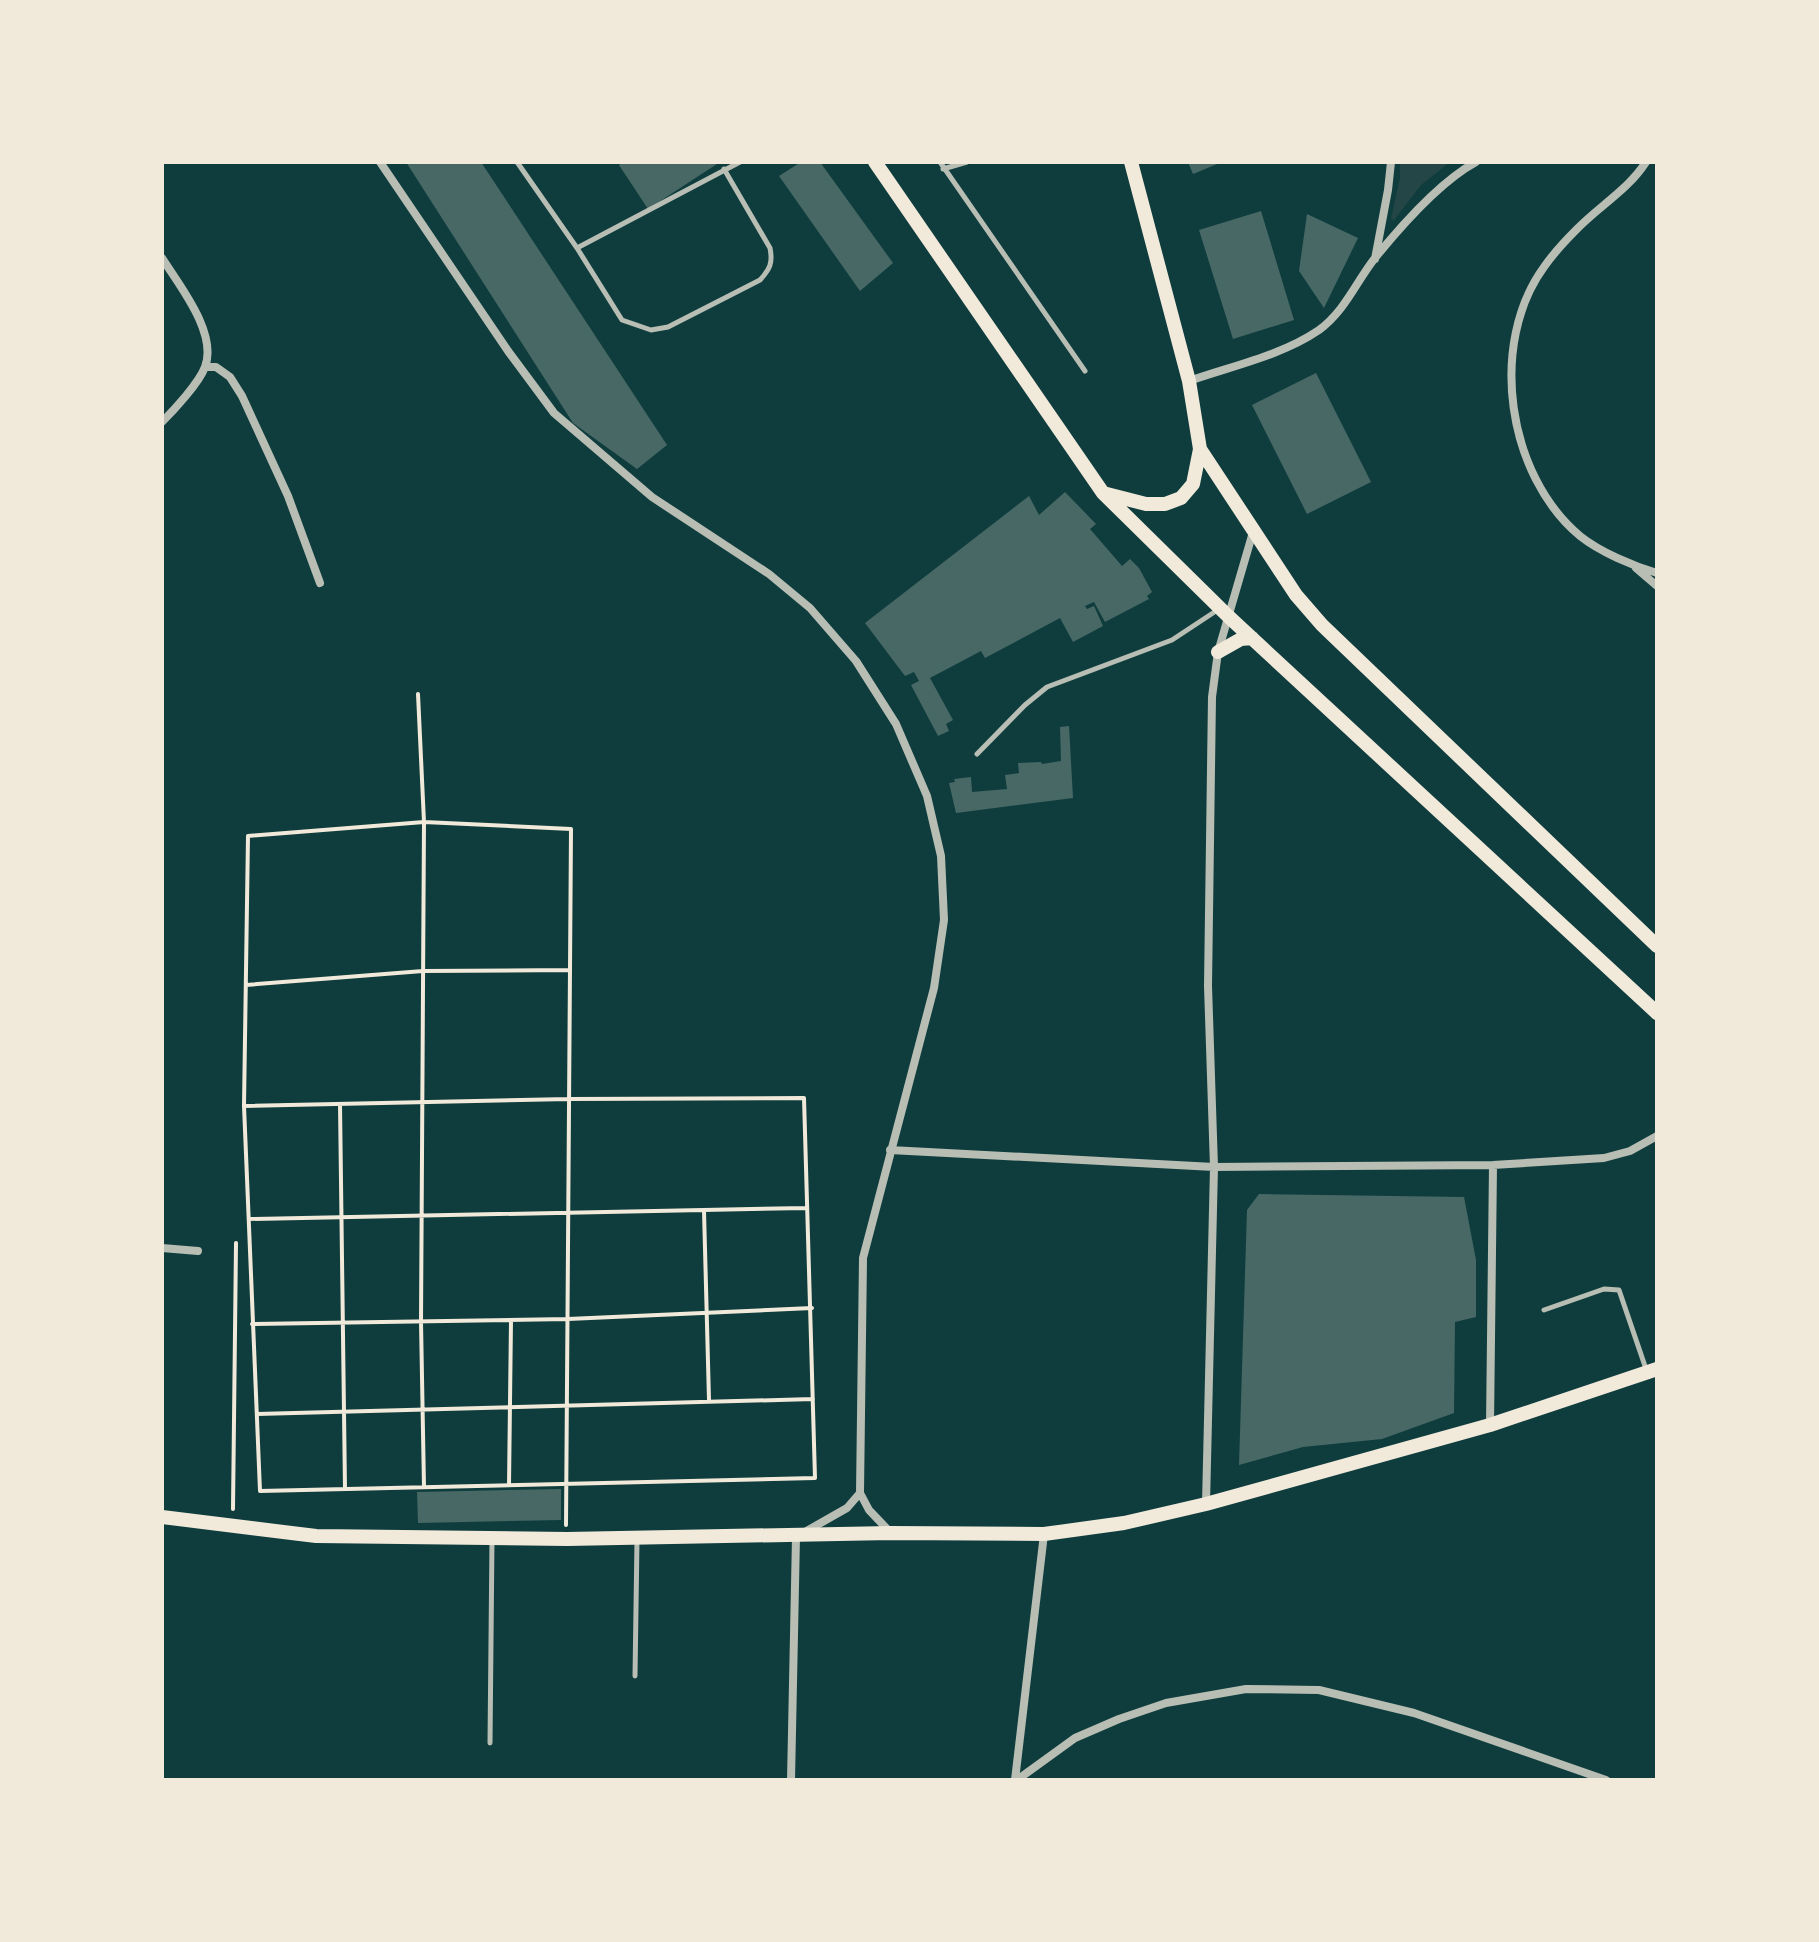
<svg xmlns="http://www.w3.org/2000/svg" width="1819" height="1942" viewBox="0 0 1819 1942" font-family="'Archivo Narrow',sans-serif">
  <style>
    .green { fill: #244646 }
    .building { fill: #486865 }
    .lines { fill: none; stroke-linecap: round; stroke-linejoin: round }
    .path { stroke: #f1e9da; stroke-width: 4 }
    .service { stroke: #b8beb3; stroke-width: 5 }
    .minor { stroke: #b8beb3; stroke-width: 8 }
    .secondary { stroke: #f1e9da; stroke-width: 14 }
  </style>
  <rect width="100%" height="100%" fill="#0f3d3e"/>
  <!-- green -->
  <path class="green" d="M1400 162H1450L1421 185 1394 220 1391 219 1400 178Z"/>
  <!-- building -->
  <path class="building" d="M406 162H481L667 445 637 469 573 423Z
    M623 162H720L648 209 619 165Z
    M801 162H820L893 263 860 291 779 176Z
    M1188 162H1222L1193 174Z
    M1261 211 1294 320 1233 339 1199 230Z
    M1307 214 1358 238 1324 308 1299 271Z
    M1316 373 1371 482 1307 514 1252 405Z
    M1065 492 1096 524 1090 529 1122 566 1130 559 1139 568 1152 592 1147 596 1149 599 1105 622 1094 602 1085 606 1087 609 1094 606 1103 626 1073 642 1060 618 985 658 981 651 930 678 953 720 946 724 949 731 938 736 911 685 919 681 914 672 905 676 865 623 1029 496 1039 515Z
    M1069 726 1073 798 956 813 949 783 955 782 954 779 971 777 972 792 1007 789 1005 775 1019 773 1018 763 1041 762 1042 764 1061 761 1060 727Z
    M1259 1194 1464 1197 1476 1260V1317L1455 1322 1454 1413 1382 1439 1303 1447 1239 1465 1247 1210Z
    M561 1489V1520L418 1523 417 1492Z"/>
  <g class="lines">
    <!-- path -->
    <path class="path" d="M418 694 424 822 421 1322 424 1487
      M246 985 423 971 570 970
      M340 1104 345 1489
      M244 1106 569 1099 804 1098 815 1478 260 1491 244 1106 248 836 424 822 571 829C570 1061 568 1293 566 1525
      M704 1211 709 1400
      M249 1219 806 1208
      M252 1324 568 1319 812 1308
      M257 1414 813 1399
      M509 1485 511 1320
      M233 1509 236 1243"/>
    <!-- service -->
    <path class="service" d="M517 162 577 248 622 320 651 330 668 327 760 280C770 269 773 263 770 248L724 169
      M940 162 1085 371
      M943 169 967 162
      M577 248 740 162
      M977 754 1025 705 1047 687 1172 640 1219 609
      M1544 1310 1604 1289 1619 1290 1646 1369
      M635 1676 637 1540
      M490 1743 492 1539"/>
    <!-- minor -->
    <path class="minor" d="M380 162 508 351 554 413 652 497 769 574 810 608 856 661 896 724 927 796 941 856 944 920 934 988 863 1258 860 1493 847 1508 796 1537 791 1780
      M1646 162C1628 190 1599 206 1576 230 1565 241 1553 254 1544 267 1488 344 1507 475 1580 536 1600 552 1633 566 1657 573
      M162 258C179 285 218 333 205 367 199 383 174 410 162 422
      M1375 259 1388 190 1391 162
      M206 367H216L230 377 242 396 288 496 320 583
      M1189 381C1231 366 1281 356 1319 330 1345 311 1356 282 1375 258 1401 226 1441 181 1476 162
      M1636 568 1657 586
      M890 1150 1214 1167 1493 1165 1604 1158 1630 1151 1657 1136
      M162 1248 198 1251
      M1490 1425 1493 1165
      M860 1493 869 1510 890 1532
      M1206 1504 1214 1167 1208 986 1212 697 1218 652 1253 532
      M1015 1780 1044 1534
      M1017 1780 1075 1738 1119 1719 1166 1703 1246 1689 1319 1690 1414 1713 1606 1780"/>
    <!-- secondary -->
    <path class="secondary" d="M875 162 1103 493 1229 617 1657 1013
      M1200 449 1296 595 1322 625 1657 946
      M1103 493 1146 504H1165L1181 498 1193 484 1200 449 1189 381 1131 162
      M1218 652 1241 639 1252 638
      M162 1517 316 1536 567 1539 890 1533 1044 1534 1124 1523 1206 1504 1490 1425 1657 1369"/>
  </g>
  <!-- border -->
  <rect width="1819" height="1942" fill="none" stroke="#f1e9da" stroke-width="328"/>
</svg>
